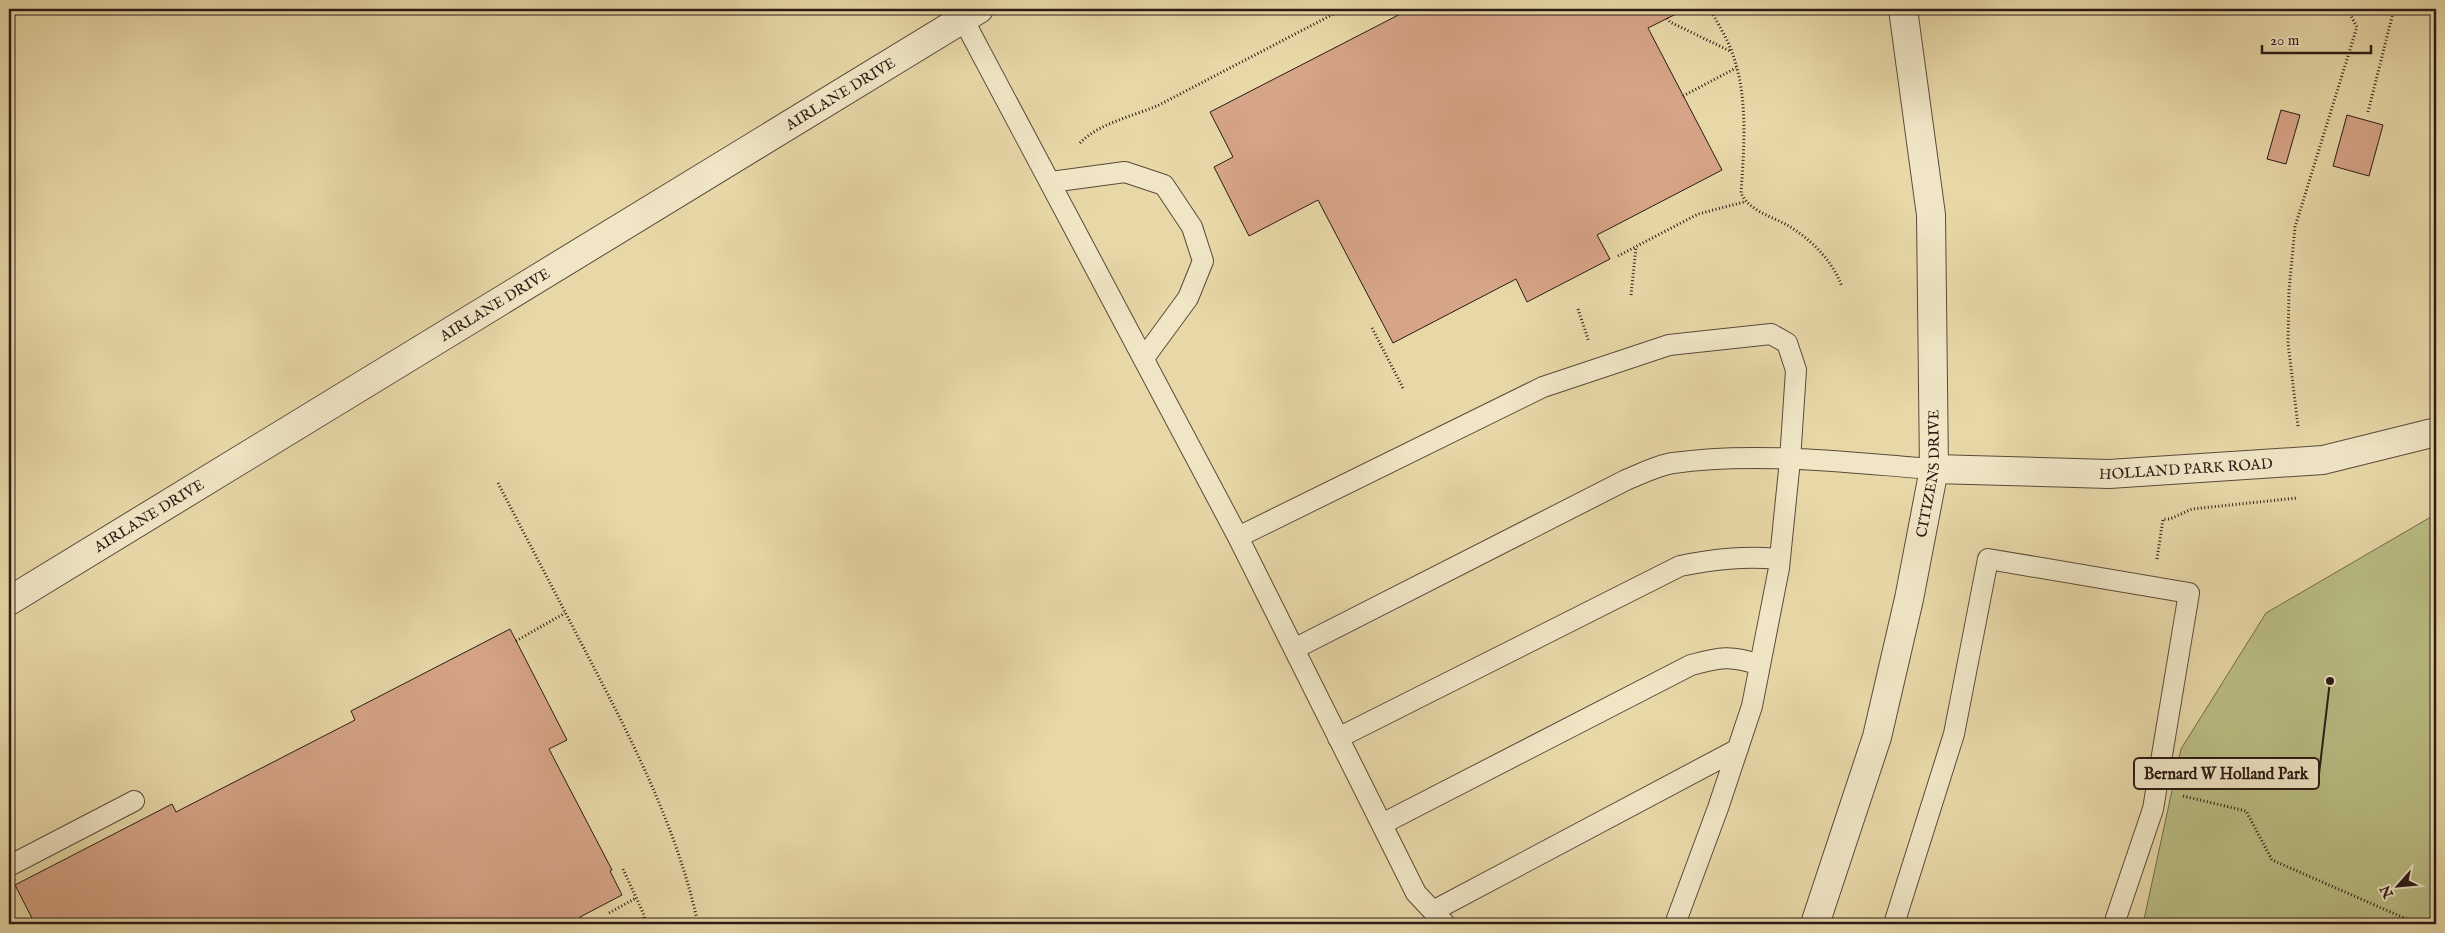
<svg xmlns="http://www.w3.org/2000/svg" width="2445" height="933" viewBox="0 0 2445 933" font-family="'IM FELL English',serif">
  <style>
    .green { fill: #babe85; stroke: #726c4d }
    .building { fill: #d6a486; stroke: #2b1b15 }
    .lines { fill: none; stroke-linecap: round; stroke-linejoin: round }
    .service-casing { stroke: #5a4a3a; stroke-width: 22 }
    .minor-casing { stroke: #5a4a3a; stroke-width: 30 }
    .tertiary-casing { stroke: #5a4a3a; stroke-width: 30 }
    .path { stroke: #2b1b15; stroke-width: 3; stroke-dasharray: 1 2.5; stroke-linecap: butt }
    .service { stroke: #f0e6c6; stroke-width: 20 }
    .minor { stroke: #f0e6c6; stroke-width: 28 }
    .tertiary { stroke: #f0e6c6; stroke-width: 28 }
    .labels { text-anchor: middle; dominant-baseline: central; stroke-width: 5; stroke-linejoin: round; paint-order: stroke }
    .street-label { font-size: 15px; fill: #2b1b15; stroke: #f0e6c6 }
    .leader { fill: none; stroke: #2b1b15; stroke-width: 2 }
    .callout-dot { fill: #2b1b15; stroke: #f0e6c6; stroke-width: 2 }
    .callout { fill: #f0e6c6; stroke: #2b1b15; stroke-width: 2 }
    .callout-label { font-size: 16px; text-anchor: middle; font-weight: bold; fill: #2b1b15 }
  </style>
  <rect width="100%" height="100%" fill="#e8d8a8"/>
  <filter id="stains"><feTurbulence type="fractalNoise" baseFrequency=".004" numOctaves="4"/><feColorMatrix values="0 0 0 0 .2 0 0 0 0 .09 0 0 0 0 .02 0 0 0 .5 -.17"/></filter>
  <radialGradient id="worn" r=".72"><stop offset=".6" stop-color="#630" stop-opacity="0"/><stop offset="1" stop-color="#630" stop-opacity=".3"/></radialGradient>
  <!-- green -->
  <path class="green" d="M2436 514V924H2143L2181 749 2266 613Z"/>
  <!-- building -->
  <path class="building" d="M1410 9H1686L1648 28 1722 170 1597 235 1610 259 1527 302 1516 279 1393 343 1318 200 1249 236 1214 167 1233 157 1210 112Z
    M2281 110 2300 115 2286 164 2267 159Z
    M2347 115 2383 125 2369 176 2333 166Z
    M510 629 567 740 549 749 612 870 610 871 622 895 580 917 583 924H35L15 885 172 804 176 812 355 720 351 711Z"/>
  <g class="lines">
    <!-- service casing -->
    <g class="service-casing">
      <path id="service" d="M963 19 1238 537 1416 893 1445 924
        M1051 182 1125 172 1164 185 1192 227 1203 261 1188 298 1144 358
        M1238 537 1543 387 1669 345 1771 334 1787 343 1796 370 1790 460 1779 568 1752 706 1718 808 1675 924
        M1294 649 1626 480C1641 474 1658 465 1673 463 1755 451 1851 463 1934 469
        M1338 738 1680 566C1715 559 1743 556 1779 559
        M1382 824 1691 665C1720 657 1731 655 1760 665
        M9 866 134 801
        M1433 911 1738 749
        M1894 924 1954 734 1988 559 2189 593 2153 809 2114 924"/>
    </g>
    <!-- minor casing -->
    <g class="minor-casing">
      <g id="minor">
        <path id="s1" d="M1934 469 2109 474 2323 460 2436 432"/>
        <path id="s2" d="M1815 924 1877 737 1909 599 1934 469 1931 215 1903 9"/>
      </g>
    </g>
    <!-- tertiary casing -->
    <g class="tertiary-casing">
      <g id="tertiary">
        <path id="s3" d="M9 601 979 9"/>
      </g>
    </g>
    <!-- path -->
    <path class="path" d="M1710 9C1718 24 1729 41 1734 58 1748 100 1744 149 1741 193 1749 211 1771 216 1787 225 1811 239 1833 261 1842 287
      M1667 18 1670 22 1730 51
      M1683 96 1736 68
      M2368 112 2394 9
      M1080 143C1099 123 1134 116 1159 105L1343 9
      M1618 256 1698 214 1744 202
      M1631 295 1636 247
      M1578 309 1589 342
      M1372 328 1404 390
      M2298 426 2288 343 2289 290 2295 227 2357 27 2347 9
      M498 483C529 543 560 602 591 662 635 746 678 831 698 924
      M2157 559 2163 519H2170L2192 509 2297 498
      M516 641 565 613
      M2183 796 2246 811 2272 860 2418 924
      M623 869 644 915 645 924
      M609 913 636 898"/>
    <!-- service -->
    <use href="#service" class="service"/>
    <!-- minor -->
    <use href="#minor" class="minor"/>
    <!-- tertiary -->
    <use href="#tertiary" class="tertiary"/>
  </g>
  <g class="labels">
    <!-- street labels -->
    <g class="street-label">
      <text stroke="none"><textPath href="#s3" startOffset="974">AIRLANE DRIVE</textPath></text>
      <text stroke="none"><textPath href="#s3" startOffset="569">AIRLANE DRIVE</textPath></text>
      <text stroke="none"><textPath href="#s1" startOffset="252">HOLLAND PARK ROAD</textPath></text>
      <text stroke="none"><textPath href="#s2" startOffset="466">CITIZENS DRIVE</textPath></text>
      <text stroke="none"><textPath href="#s3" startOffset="164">AIRLANE DRIVE</textPath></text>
    </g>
  </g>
  <!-- callouts -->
  <path class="leader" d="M2330 681L2319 774"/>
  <circle class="callout-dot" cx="2330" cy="681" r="5"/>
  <rect class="callout" x="2134" y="758" width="185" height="31" rx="5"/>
  <g class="callout-label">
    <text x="2226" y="779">Bernard W Holland Park</text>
  </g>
  <!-- margin -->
  <rect width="2445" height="933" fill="none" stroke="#e8d8a8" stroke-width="30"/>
  <rect x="10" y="10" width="2425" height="913" fill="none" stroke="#2b1b15" stroke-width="2.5"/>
  <rect x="15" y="15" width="2415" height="903" fill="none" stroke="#2b1b15"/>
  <!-- north arrow -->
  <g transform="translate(2398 886) rotate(243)" stroke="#f0e6c6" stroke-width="4" paint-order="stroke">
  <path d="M0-4L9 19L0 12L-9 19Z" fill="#2b1b15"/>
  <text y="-8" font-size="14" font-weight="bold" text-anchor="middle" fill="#2b1b15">N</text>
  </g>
  <!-- scale -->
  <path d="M2262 45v8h109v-8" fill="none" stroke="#2b1b15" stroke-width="2.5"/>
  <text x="2270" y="45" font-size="15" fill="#2b1b15" stroke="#f0e6c6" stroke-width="4" paint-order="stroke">20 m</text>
  <rect width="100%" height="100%" filter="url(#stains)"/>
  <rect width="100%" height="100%" fill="url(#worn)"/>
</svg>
